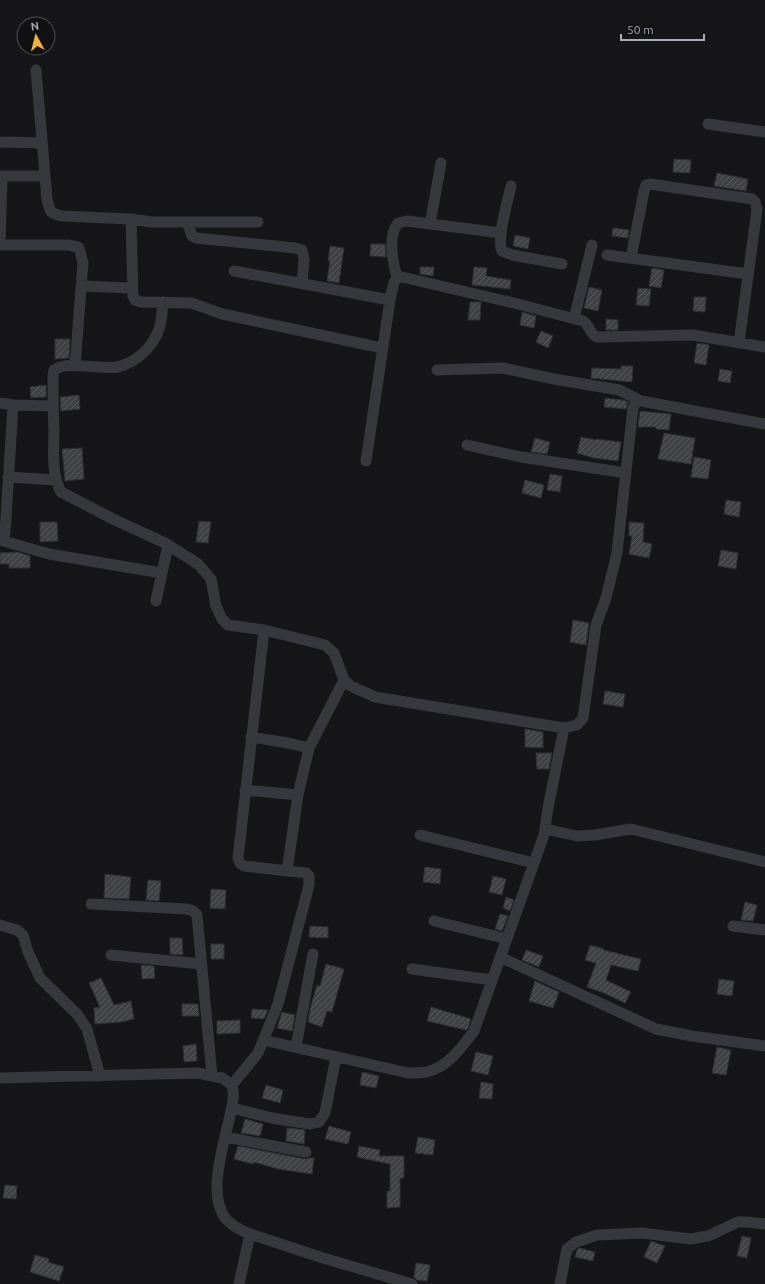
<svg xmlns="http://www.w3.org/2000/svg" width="765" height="1284" viewBox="0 0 765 1284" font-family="Ubuntu,sans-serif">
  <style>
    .building { fill: url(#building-hatch); stroke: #303034 }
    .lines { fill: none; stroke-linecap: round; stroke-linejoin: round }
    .street { stroke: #37383d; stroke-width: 11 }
  </style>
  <defs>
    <pattern id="building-hatch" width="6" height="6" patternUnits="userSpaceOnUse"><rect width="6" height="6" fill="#404145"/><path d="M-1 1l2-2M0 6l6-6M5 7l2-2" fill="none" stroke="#595a5e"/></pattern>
  </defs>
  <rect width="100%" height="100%" fill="#161618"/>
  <!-- building -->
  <path class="building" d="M674 159 691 160 690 173 673 172Z
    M717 173 748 179 746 191 714 186Z
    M613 228 629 230 628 238 612 236Z
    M515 235 530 238 528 249 513 246Z
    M371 244H385L386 257 370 256Z
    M330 246 344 248 339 283 327 281 330 261H328Z
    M420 267H434L433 276 420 274Z
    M474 267 487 268 486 276 511 280 510 289 472 285Z
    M652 268 664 270 661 288 649 286Z
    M589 287 602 290 598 311 584 308Z
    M638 288 651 289 649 306 636 305Z
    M694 297H706L705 312 693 311Z
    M470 302H481L480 320H468Z
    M522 312 536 316 534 328 520 325Z
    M606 319 618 320V330H606Z
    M541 331 553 336 548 348 536 342Z
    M55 339H70L69 358 55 359Z
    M697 343 709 345 706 365 694 363Z
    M621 366H633L632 382 591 378 592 368 621 369Z
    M720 369 732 371 730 383 718 381Z
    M46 385V397L31 398 30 387Z
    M79 395 80 409 61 411 60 397Z
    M605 398 623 400 628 402 626 409 604 407Z
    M640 411 671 414 669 430 656 429V427H638Z
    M664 433 695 438 691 464 658 459Z
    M581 437 597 440V439L621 442 618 461 594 458 577 453Z
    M535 438 550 442 547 454 531 452Z
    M82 448 84 479 65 481 62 449Z
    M694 457 711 460 708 479 691 477Z
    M550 474 562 476 560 492 547 490Z
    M525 480 544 485 541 498 522 493Z
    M726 500 741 502 739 517 724 514Z
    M199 521 211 522 208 543 196 542Z
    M40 522H57L58 541 40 542Z
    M629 522 644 523 643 542 652 544 649 558 629 554 632 536H629Z
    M721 550 738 553 736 569 718 566Z
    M18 552 30 556V568H9V564H0V553Z
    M573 620 589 623 586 645 570 642Z
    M605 691 625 694 623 707 603 704Z
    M525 729 543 732V748L525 747Z
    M536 753H552L549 769H537Z
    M425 867 441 869 440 884 423 882Z
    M105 874 131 877 129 899 104 898Z
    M493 876 506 879 502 895 489 892Z
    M148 880 161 881 159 901 146 900Z
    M211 889 226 890 225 909 210 908Z
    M506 897 514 900 510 911 503 908Z
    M745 902 757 905 753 921 741 920Z
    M500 914 508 916 502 931 495 929Z
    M310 926 328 927V938L309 937Z
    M170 938H182L183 955 170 954Z
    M211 944H224V959H211Z
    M590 945 604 949 603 950 641 959 638 971 611 965 606 980 631 992 625 1003 604 993 587 987 596 963 585 960Z
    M526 950 543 956 539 967 522 960Z
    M326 964 344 969 332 1012 327 1011 322 1027 308 1022 310 1009 317 985 320 986Z
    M141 965 154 966 155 978 142 979Z
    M101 978 114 1005 131 1001 134 1019 121 1022 95 1024 94 1008 100 1007 89 983Z
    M719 979 734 981 732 996 717 994Z
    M535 981 559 992 553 1008 529 1001Z
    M182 1004H198L199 1016H182Z
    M431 1007 471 1019 468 1028 466 1030 427 1021Z
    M252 1009 268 1010 264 1019 251 1018Z
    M282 1012 295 1015 292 1031 277 1028Z
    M240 1020V1033L217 1034V1021Z
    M196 1044 197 1061 184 1062 183 1046Z
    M717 1047 731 1050 726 1075 712 1073Z
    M476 1052 493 1056 488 1075 471 1071Z
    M362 1072 379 1076 376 1088 360 1085Z
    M481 1082 493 1084 492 1099 479 1098Z
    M266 1085 283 1090 280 1103 262 1098Z
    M245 1119 263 1124 260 1136 241 1133Z
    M329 1126 351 1132 348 1144 325 1139Z
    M287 1128 305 1130 304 1144 286 1141Z
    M418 1137 435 1140 433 1155 415 1153Z
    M238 1146 305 1159 310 1158H314L312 1174 278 1169 254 1162 253 1164 234 1159Z
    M359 1146 380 1150 379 1156H404V1178H400V1207L387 1208V1191H390V1164L357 1157Z
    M5 1185 17 1186 16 1199 3 1198Z
    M742 1236 751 1238 747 1258 737 1256Z
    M651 1241 665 1246 657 1263 644 1257Z
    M579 1248 595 1252 593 1261 575 1257 577 1250Z
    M35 1255 49 1259 48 1262 64 1267 59 1281 30 1272Z
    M416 1263 430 1265 427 1281 417 1280 414 1277Z"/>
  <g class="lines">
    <!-- street -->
    <path class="street" d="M36 70 47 199C50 211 49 213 62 216L131 219 152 222H258
      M708 124 765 132
      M0 142 42 143
      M0 176H45
      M511 186C508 201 496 239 502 251L512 255 562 264
      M131 219 133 296 135 300 141 302 192 303 222 314 382 348
      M187 222 192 236 196 238 295 248 302 250 304 259 302 284
      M430 224 441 163
      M0 245H68L78 247 80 251 83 263 75 366
      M0 245 2 176
      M607 255 748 274
      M631 258 644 191 646 185 650 184 752 199 755 202 757 209 739 343
      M234 271 390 300
      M397 278C393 262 387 237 398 223L407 221 501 233
      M81 286 132 288
      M163 302C162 311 162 321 159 329 153 347 136 363 117 367 107 369 94 366 84 366 74 365 62 364 54 370L53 376C53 394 53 412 54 430 54 450 51 474 61 492L113 519 165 543 198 564 211 579 216 606 222 619 228 625 264 630 325 645 334 653 344 680 351 686 375 697 564 728 577 725 583 718 596 625 606 598 617 553 633 408 636 402 641 401 765 424
      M574 319 592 245
      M437 370 503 368 554 379 619 390 641 401
      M0 403 13 405 53 406
      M467 445 521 457 626 473
      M366 461 390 300 394 282 397 278 402 277 514 303 583 321C590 325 590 335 597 337L693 335 765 347
      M8 477 56 480
      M0 540 49 554 162 573
      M0 540 5 533 13 405
      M156 601 168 545
      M251 737 288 743 309 748
      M245 790 298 795
      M545 829 577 836 595 835 631 829 765 862
      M420 835 534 863
      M287 871 298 795 309 748 344 680
      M91 904 187 909 193 911 197 915 212 1076
      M434 921 507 939
      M0 925 17 930 23 935 28 952 40 978 77 1014 87 1029 100 1076
      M733 926 765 930
      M111 955 201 964
      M500 957 656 1029 692 1036 765 1046
      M412 969 492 980
      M263 1040 408 1073C415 1073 421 1073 427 1072 448 1067 462 1047 474 1031L544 835 548 808 564 728
      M296 1047 313 954
      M0 1078 198 1073 222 1078 232 1085C233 1090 234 1095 233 1100 229 1132 203 1193 227 1220 233 1226 242 1231 250 1234L323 1258 412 1284
      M232 1085 258 1053 278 1004 309 885V876L306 873 244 866 240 863 238 858 264 630
      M232 1108 272 1118 310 1124 319 1122 325 1113 336 1057
      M225 1137 306 1152
      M239 1284 250 1234
      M560 1284 567 1249 576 1242 597 1235 642 1233 690 1239 708 1236 738 1222H747L765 1224"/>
  </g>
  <!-- north arrow -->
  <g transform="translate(36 36) rotate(353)"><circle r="19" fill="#111113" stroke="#4d4f55"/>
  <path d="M0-3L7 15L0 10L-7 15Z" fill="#f2b134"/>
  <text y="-6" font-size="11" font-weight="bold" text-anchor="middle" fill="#a8adb8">N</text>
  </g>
  <!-- scale -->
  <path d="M621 34v6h83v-6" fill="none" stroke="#a8adb8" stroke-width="2"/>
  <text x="627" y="34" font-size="12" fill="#a8adb8" stroke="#111113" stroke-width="3" paint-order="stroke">50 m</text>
</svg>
